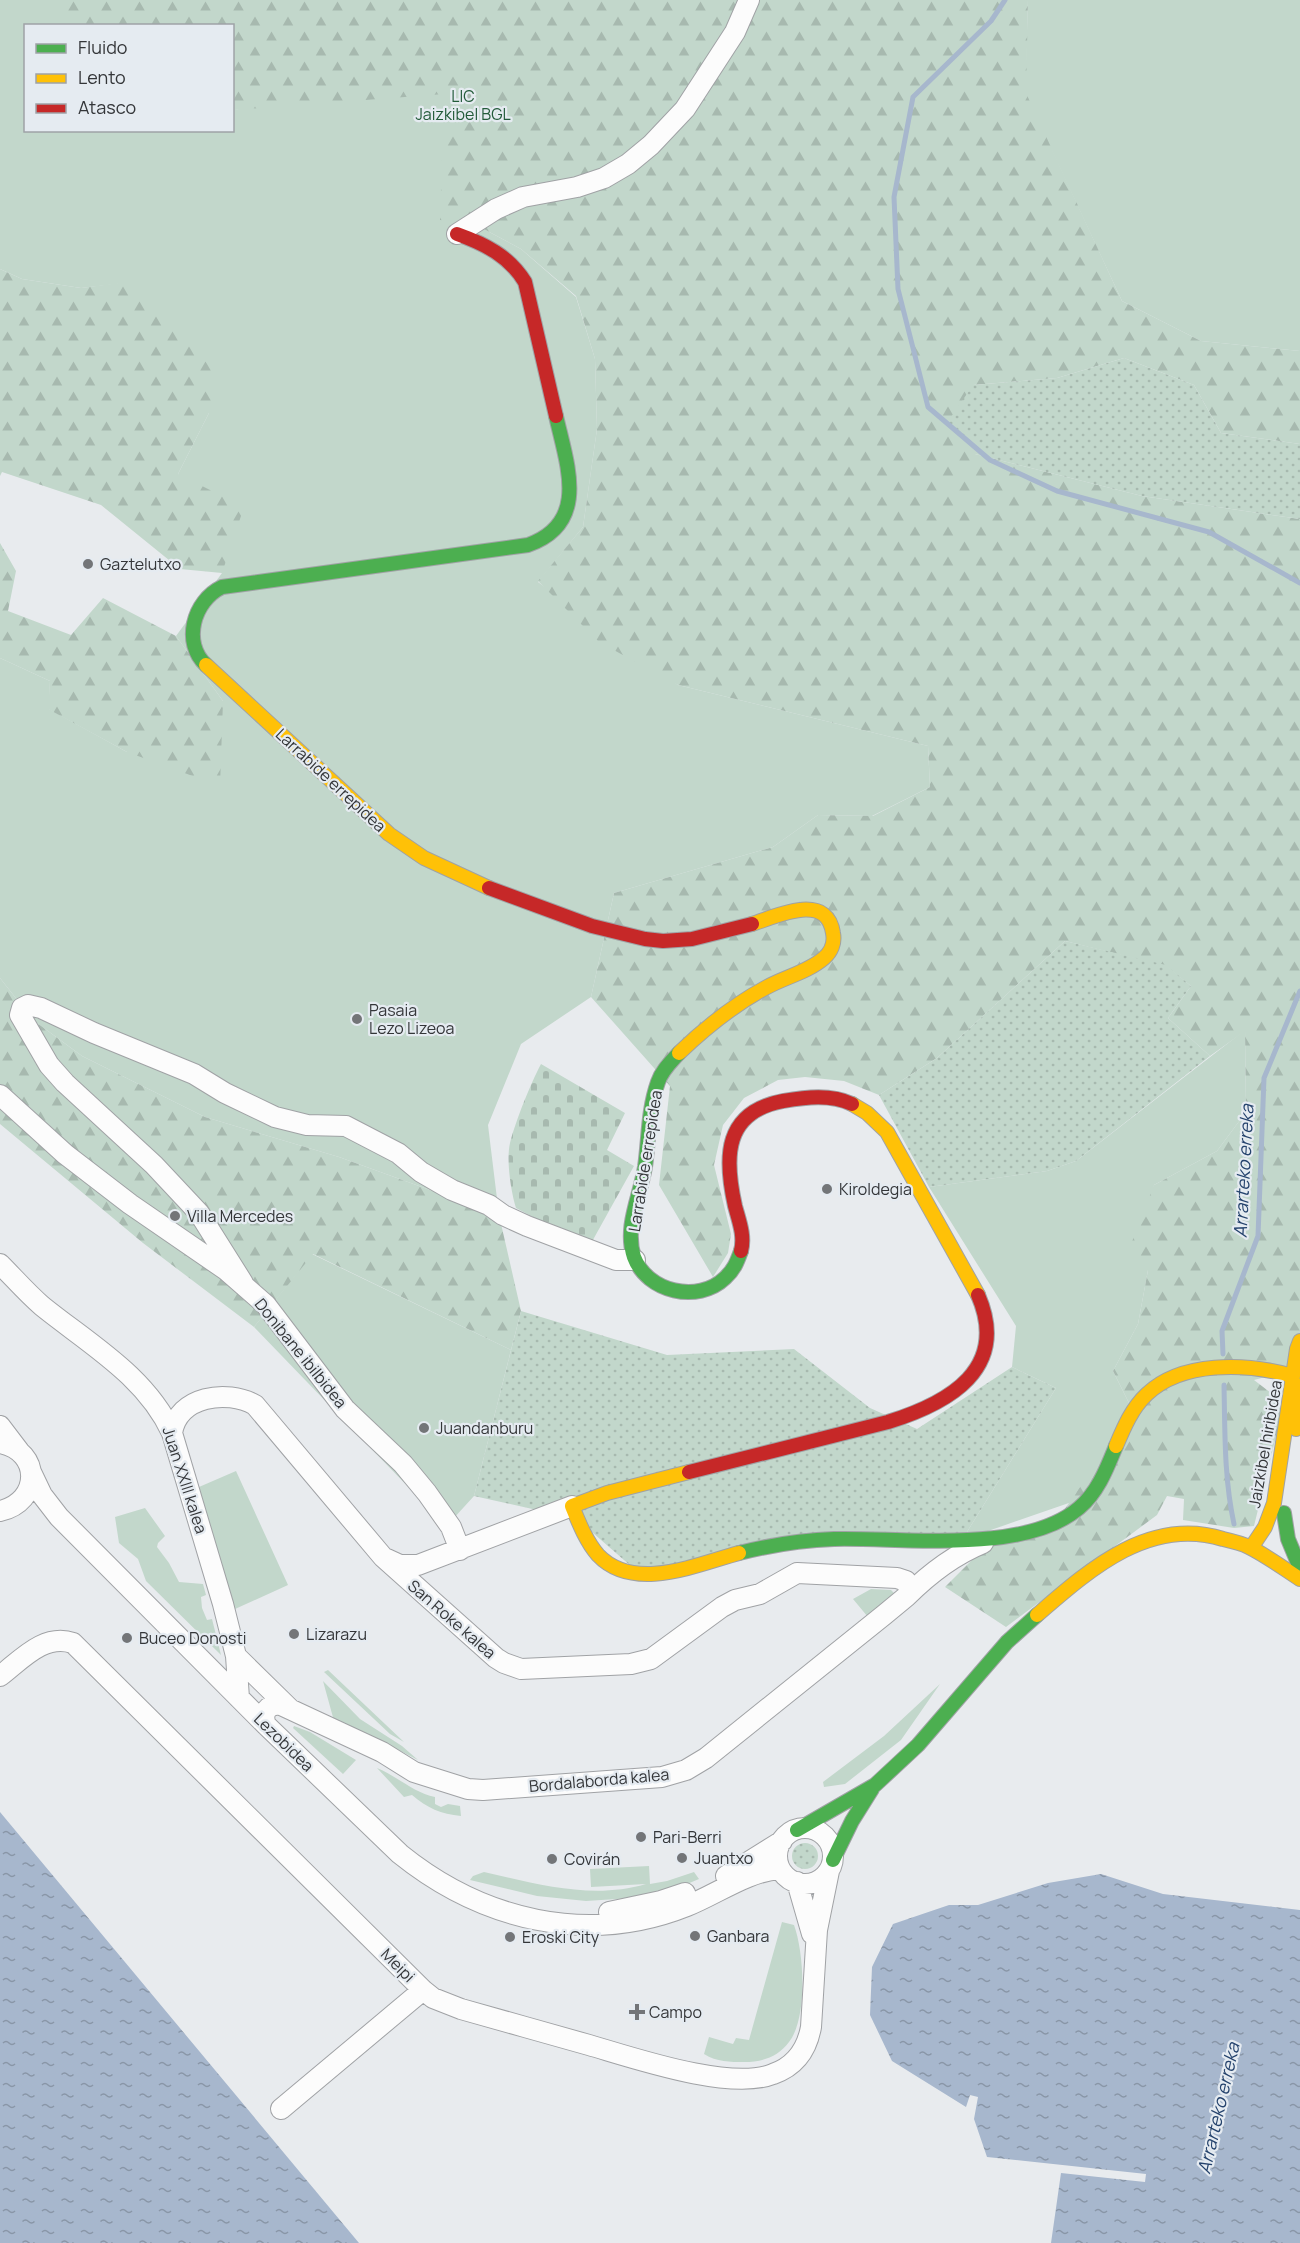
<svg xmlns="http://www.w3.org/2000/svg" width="1300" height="2243" viewBox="0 0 1300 2243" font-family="Manrope,sans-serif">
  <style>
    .green { fill: #c2d7cb; fill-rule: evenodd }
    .forest { fill: url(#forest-firs) }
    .cemetery { fill: url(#cemetery-stones) }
    .garden { fill: url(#garden-dots) }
    .water { fill: url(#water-ripples) }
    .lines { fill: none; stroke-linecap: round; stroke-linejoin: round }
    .stream { stroke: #a7b7cd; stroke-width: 5 }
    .street-casing { stroke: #a0a2a5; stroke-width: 22 }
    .fast-casing { stroke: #a0a2a5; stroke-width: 16 }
    .slow-casing { stroke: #a0a2a5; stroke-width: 16 }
    .jam-casing { stroke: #a0a2a5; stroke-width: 16 }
    .street { stroke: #fcfcfc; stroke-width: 20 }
    .fast { stroke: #4caf50; stroke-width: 14 }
    .slow { stroke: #ffc107; stroke-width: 14 }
    .jam { stroke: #c62828; stroke-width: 14 }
    .poi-dot { fill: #737578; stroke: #e5ebf1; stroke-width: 2 }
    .labels { text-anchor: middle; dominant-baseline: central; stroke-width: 4.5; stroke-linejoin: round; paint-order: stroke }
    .park-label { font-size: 16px; fill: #235b3a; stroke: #e5ebf1 }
    .poi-label { font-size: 16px; fill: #343639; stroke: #e5ebf1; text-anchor: start }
    .street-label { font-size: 16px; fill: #343639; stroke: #e5ebf1 }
    .water-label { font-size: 18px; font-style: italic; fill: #25436d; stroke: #e5ebf1 }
  </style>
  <defs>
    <pattern id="forest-firs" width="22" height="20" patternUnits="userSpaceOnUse" patternTransform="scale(1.5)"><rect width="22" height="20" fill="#c2d7cb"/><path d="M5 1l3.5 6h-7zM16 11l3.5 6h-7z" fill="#a7b9af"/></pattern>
    <pattern id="cemetery-stones" width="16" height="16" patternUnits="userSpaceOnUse" patternTransform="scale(1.5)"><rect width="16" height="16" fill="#c2d7cb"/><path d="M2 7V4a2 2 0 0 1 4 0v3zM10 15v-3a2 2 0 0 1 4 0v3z" fill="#a7b9af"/></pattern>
    <pattern id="garden-dots" width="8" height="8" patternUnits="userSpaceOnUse" patternTransform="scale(1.5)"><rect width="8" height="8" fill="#c2d7cb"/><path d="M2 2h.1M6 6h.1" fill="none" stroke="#a7b9af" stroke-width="1.8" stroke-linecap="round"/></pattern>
    <pattern id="water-ripples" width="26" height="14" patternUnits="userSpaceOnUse" patternTransform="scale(1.5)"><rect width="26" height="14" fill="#a7b7cd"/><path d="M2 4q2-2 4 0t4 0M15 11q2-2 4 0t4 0" fill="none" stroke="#8996a7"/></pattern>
  </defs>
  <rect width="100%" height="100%" fill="#e8ebee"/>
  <!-- green -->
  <path class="green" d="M0 0H785L440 219 478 226 521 249 576 297 595 359 597 429 583 527 538 582 678 685 928 746 930 787 872 816 818 815 773 847 614 893 591 997 521 1044 488 1125 499 1215 339 1157 205 1117 82 1056 33 1020 0 978V658L50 681 49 709 127 752 223 701 176 636 222 573 178 474 209 413 134 282 81 288 22 279 0 269ZM26 26H232V107L239 110 233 109 232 130H26Z
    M1028 0H1300V351L1201 341 1122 301 1025 93Z
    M1245 1030 1246 1112 1217 1151 1154 1185 1148 1270 1138 1324 1113 1371 1133 1411 1092 1495 962 1540 1056 1388 1012 1367 1016 1326 929 1187 1047 1171 1076 1161Z
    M312 1254 511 1350 474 1496 443 1530 416 1495 254 1327Z
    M236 1471 288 1585 235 1609 199 1487Z
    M145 1508 165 1536 158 1543 157 1547 169 1563 179 1582 203 1584 206 1595 201 1597 202 1608 207 1620 212 1619 221 1655 146 1581 138 1559 119 1543 115 1517Z
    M871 1589 891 1590 894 1593 868 1617 853 1599Z
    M328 1670 404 1742 390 1734 324 1672Z
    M323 1681 360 1719 402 1746 418 1760 385 1743 334 1721Z
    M940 1684 901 1740 845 1784 824 1787 823 1782 884 1736Z
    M294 1726 310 1732 356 1760 343 1774 293 1728Z
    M377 1768C397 1776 414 1793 435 1797V1804L441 1807 448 1804 460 1806 461 1816C441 1814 427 1808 412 1795L404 1797Z
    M649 1866 650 1884 667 1881 694 1872 699 1879 668 1892 632 1898 586 1901 537 1896 470 1880 473 1876 484 1872C537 1884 592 1900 646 1884L591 1887 590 1869Z
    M782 1922 794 1925C804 1952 808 2018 789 2042 778 2057 762 2062 744 2062 730 2062 717 2062 704 2054L709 2037 733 2044 736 2038 749 2040Z"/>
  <!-- forest -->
  <path class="forest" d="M42 0H1028L1026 93 1122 301 1201 341 1300 351V444L1221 433 1194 385 1124 358 1057 378 973 385 975 454 1142 496 1300 519V1368L1254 1380 1271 1393 1282 1412 1254 1526 1234 1528 1183 1520 1184 1499 1167 1496 1157 1515 1006 1627 945 1587 992 1540 1055 1523 1133 1411 1113 1371 1138 1324 1148 1270 1128 1252 1154 1185 1217 1151 1246 1112 1245 1031 1210 1056 1168 1018 1191 986 1166 966 1065 941 937 1058 879 1095 844 1081 805 1077 778 1080 744 1098 723 1125 714 1165 731 1234 728 1253 713 1277 659 1185 670 1086 591 997 614 893 773 847 818 815 873 816 930 787 928 746 678 685 599 642 538 581 583 527 597 429 595 359 576 296 521 249 478 226 440 220 444 94 234 110 232 26 82 25Z
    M0 269 22 279 81 288 134 281 216 373 209 413 178 474 244 507 222 573 180 569 101 505 2 472 0 476Z
    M0 543 16 571 8 611 71 635 103 598 176 636 223 701 220 786 127 752 48 709 50 681 0 658Z
    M0 978 33 1020 82 1056 205 1117 339 1157 499 1215 521 1311 511 1350 313 1254 254 1327 143 1243 0 1124Z"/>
  <!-- cemetery -->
  <path class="cemetery" d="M541 1064 625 1113 607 1150 634 1166 589 1247 516 1208C511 1192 506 1160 510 1143 516 1120 530 1085 541 1064Z"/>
  <!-- garden -->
  <path class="garden" d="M1124 358 1194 385 1221 433 1300 444V519L1142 496 975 454 947 423 973 385 1057 378Z
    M1065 941 1166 965 1191 986 1168 1018 1210 1056 1076 1161 1047 1171 929 1187 879 1095 937 1058Z
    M521 1311 667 1355 794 1349 870 1408 917 1429 1012 1367 1056 1388 962 1540H813L640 1574 577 1519 474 1496Z
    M792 1856a13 13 0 1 1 26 0a13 13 0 1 1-26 0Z"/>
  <!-- water -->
  <path class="water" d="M0 1812 359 2243H0Z
    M1101 1874 1163 1894 1300 1910V2243H1051L1061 2173 1145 2182 1146 2174 987 2157 974 2119 978 2097 970 2095 966 2107 892 2061 870 2015 872 1967 893 1924 949 1905H978L1048 1883Z"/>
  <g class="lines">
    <!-- stream -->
    <path class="stream" d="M1005 0 991 21 913 97 894 197 898 289 928 407 990 460 1057 491 1209 532 1300 583
      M1223 1354 1222 1331 1258 1236 1264 1078 1300 991
      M1224 1385C1225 1431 1224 1478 1234 1524"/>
    <!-- street casing -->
    <g class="street-casing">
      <path id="street" d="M457 234 496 209 523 197 577 187 604 178 628 164 651 145 685 109 735 32 749 0
        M0 1095 65 1154 130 1204 226 1270 266 1305 345 1409 403 1464 427 1493 451 1527 460 1550
        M0 1264C14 1278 27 1293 42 1306 89 1344 146 1376 172 1433L223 1604 236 1656 239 1698
        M243 1283 199 1213 154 1165 65 1083 49 1065 20 1015 22 1008 28 1005 41 1008 94 1033 194 1074 225 1093 275 1117 307 1125 346 1126 398 1153 421 1172 452 1190 489 1205 503 1215 527 1226 616 1260H635
        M0 1426 19 1451
        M172 1433C178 1396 227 1389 255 1405L383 1557 496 1658 504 1663 521 1669 631 1664 651 1659 722 1607 735 1600 760 1594 797 1573 897 1578 906 1581 909 1589 907 1596 884 1615 706 1758 686 1770 662 1777 483 1790 468 1789 414 1772 382 1752 281 1705C268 1703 261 1713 266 1725
        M0 1443C42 1451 41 1502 0 1511
        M31 1472 42 1495 59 1517 266 1725 400 1854C482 1920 587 1946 687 1906 717 1894 748 1871 780 1869
        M387 1559 400 1565H418L572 1506
        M907 1596C929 1574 954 1555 983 1543
        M236 1656 290 1709
        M0 1676C21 1660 44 1633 73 1643L423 1990 433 1998 461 2009C504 2021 546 2033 589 2045 634 2058 730 2091 773 2074 796 2066 807 2049 811 2027L817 1930 829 1871
        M777 1856a28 28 0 1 1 56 0a28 28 0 1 1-56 0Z
        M726 1876 782 1841
        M797 1882 812 1934
        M609 1912 661 1901 685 1893
        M281 2109 423 1990"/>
    </g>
    <!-- fast casing -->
    <g class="fast-casing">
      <path id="fast" d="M206 665C182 643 193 601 222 587L528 545C590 523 567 465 556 416
        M679 1053C671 1062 662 1070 658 1082 648 1110 649 1139 645 1167 640 1197 624 1227 634 1257 647 1292 698 1304 725 1278 734 1270 737 1262 741 1251
        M1284 1513 1288 1539 1300 1568
        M739 1553C771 1545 802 1540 834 1539 903 1537 1024 1555 1079 1508 1098 1492 1107 1468 1116 1446
        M797 1830 875 1785 918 1745 1007 1642 1037 1615
        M833 1860 852 1821 872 1789"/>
    </g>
    <!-- slow casing -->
    <g class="slow-casing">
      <path id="slow" d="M206 665 389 834 424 858 489 888
        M679 1053C705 1028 735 1004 767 987 785 977 808 972 824 958 831 952 835 943 833 933 827 891 775 917 752 924
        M852 1104 867 1113 887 1132 978 1295
        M1116 1446C1124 1427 1132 1408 1147 1394 1182 1361 1245 1363 1289 1375L1296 1386V1429
        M689 1472 607 1493 572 1506C579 1523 586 1541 598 1555 634 1593 698 1564 739 1553
        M1251 1548 1265 1527 1274 1503 1297 1349 1300 1341
        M1037 1615C1089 1570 1149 1516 1223 1539 1232 1541 1241 1543 1249 1547 1267 1556 1283 1568 1300 1579"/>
    </g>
    <!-- jam casing -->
    <g class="jam-casing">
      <path id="jam" d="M457 234C485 244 509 256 525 282L556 416
        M489 888 592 926 645 939 663 941 692 939 752 924
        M741 1251C745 1236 739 1221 735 1206 724 1157 724 1112 783 1101 806 1097 831 1094 852 1104
        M689 1472 888 1422C949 1403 1010 1369 978 1295"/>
    </g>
    <!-- street -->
    <use href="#street" class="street"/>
    <!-- fast -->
    <use href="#fast" class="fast"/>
    <!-- slow -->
    <use href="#slow" class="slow"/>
    <!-- jam -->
    <use href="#jam" class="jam"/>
  </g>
  <!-- markers -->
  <g class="poi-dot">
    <circle cx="88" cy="564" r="6"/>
    <circle cx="357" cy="1019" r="6"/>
    <circle cx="827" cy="1189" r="6"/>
    <circle cx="175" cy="1216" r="6"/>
    <circle cx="424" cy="1428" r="6"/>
    <circle cx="294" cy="1634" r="6"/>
    <circle cx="127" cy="1638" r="6"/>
    <circle cx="641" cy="1837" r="6"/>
    <circle cx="682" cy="1858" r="6"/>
    <circle cx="552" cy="1859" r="6"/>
    <circle cx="695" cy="1936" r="6"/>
    <circle cx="510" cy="1937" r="6"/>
    <path d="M634 2003h6v6h6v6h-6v6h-6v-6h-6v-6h6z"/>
  </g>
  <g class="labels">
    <!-- park labels -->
    <g class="park-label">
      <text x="463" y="96">LIC<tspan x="463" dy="18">Jaizkibel BGL</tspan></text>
    </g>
    <!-- poi labels -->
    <g class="poi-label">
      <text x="100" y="564">Gaztelutxo</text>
      <text x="369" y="1010">Pasaia<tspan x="369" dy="18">Lezo Lizeoa</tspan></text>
      <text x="839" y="1189">Kiroldegia</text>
      <text x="187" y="1216">Villa Mercedes</text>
      <text x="436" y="1428">Juandanburu</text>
      <text x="306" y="1634">Lizarazu</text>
      <text x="139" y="1638">Buceo Donosti</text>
      <text x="653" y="1837">Pari-Berri</text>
      <text x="694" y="1858">Juantxo</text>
      <text x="564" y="1859">Covirán</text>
      <text x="707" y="1936">Ganbara</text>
      <text x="522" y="1937">Eroski City</text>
      <text x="649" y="2012">Campo</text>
    </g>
    <!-- street labels -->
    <g class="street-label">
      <text transform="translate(331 780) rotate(43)">Larrabide errepidea</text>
      <text transform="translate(645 1161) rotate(-81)">Larrabide errepidea</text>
      <text transform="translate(301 1353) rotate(51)">Donibane ibilbidea</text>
      <text transform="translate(1265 1444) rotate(-80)">Jaizkibel hiribidea</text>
      <text transform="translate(185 1480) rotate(72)">Juan XXIII kalea</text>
      <text transform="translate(452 1619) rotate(41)">San Roke kalea</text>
      <text transform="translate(284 1742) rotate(44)">Lezobidea</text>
      <text transform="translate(599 1780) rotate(-5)">Bordalaborda kalea</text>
      <text transform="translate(398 1965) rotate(45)">Meipi</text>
    </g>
    <!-- water labels -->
    <g class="water-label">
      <text transform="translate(1243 1171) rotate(-87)">Arrarteko erreka</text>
      <text transform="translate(1218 2108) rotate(-77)">Arrarteko erreka</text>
    </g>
  </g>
  <!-- legend -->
  <rect x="24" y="24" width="210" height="108" fill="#e5ebf1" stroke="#9ea3a7" stroke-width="1.5"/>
  <rect x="36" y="44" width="30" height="9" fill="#4caf50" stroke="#9ea3a7" stroke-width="1.5"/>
  <text x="78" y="54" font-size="18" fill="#343639">Fluido</text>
  <rect x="36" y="74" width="30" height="9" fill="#ffc107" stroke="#9ea3a7" stroke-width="1.5"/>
  <text x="78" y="84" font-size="18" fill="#343639">Lento</text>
  <rect x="36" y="104" width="30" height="9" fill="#c62828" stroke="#9ea3a7" stroke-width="1.5"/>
  <text x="78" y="114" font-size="18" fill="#343639">Atasco</text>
</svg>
